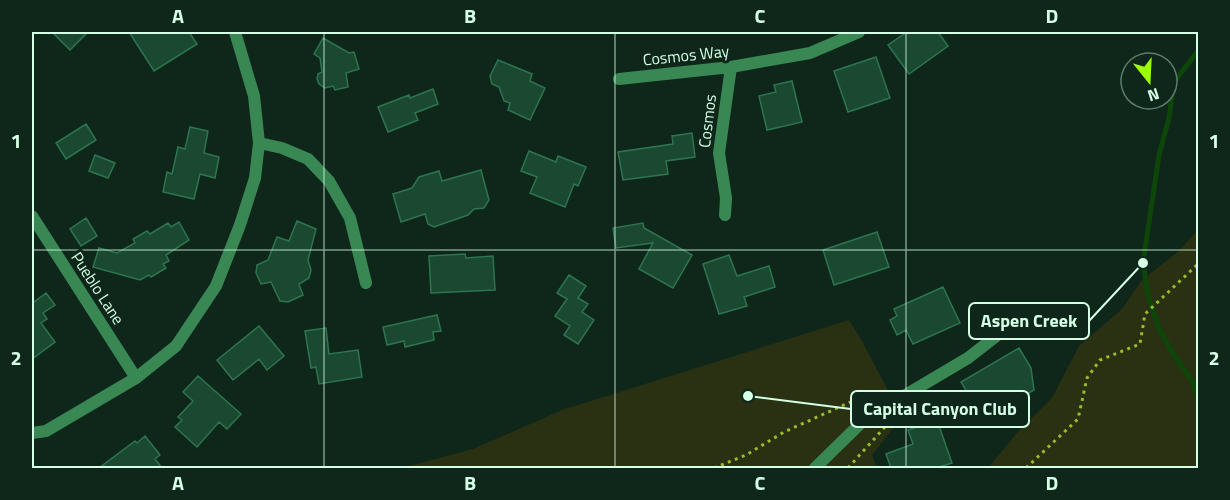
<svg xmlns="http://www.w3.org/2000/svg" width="1230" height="500" viewBox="0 0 1230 500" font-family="'Titillium Web',sans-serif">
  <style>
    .green { fill: #293112 }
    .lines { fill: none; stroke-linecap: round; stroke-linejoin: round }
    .stream { stroke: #0e4609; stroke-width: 5 }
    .building { fill: #1b4831; stroke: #2c7550; stroke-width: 1.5 }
    .path { stroke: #9abb2d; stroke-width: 3; stroke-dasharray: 3 4.5; stroke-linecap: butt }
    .minor { stroke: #398753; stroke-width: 12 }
    .grid { fill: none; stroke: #d5ffe6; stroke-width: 1.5; stroke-opacity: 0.55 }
    .labels { text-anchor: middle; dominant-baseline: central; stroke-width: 6; stroke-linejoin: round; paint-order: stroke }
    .street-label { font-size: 16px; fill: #d5ffe6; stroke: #0f271a }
    .leader { fill: none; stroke: #d5ffe6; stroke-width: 2 }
    .callout-dot { fill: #d5ffe6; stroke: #0f271a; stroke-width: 2 }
    .callout { fill: #0f271a; stroke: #d5ffe6; stroke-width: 2 }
    .callout-label { font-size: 18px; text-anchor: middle; font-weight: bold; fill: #d5ffe6 }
    .neatline { fill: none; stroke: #d5ffe6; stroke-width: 2 }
    .grid-label { font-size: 20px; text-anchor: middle; font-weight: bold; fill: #d5ffe6 }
  </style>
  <rect width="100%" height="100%" fill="#0f271a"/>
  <!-- green -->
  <path class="green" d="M1198 232V468H988L1017 433 1052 398 1079 346 1122 309 1142 280 1179 251 1194 234Z
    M849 320 862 341 902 417 872 455 877 468H758L752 466 745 468H402L473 449 562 410Z"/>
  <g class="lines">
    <!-- stream -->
    <path class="stream" d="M1198 51 1174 82 1169 118 1159 155 1143 263 1148 295 1158 326 1173 354 1193 382 1198 399"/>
  </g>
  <!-- building -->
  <path class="building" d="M52 32H88L70 50Z
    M129 32H189L197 44 154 71Z
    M907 32H938L948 46 909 74 888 45Z
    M323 38 349 53 354 52 359 69 346 73 348 87 335 90 333 86 325 88 319 84 317 79 318 74 322 72 320 58 314 54Z
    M876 57 890 98 848 112 834 71Z
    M498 60 532 74 530 81 545 88 530 120 508 110 510 103 504 101 499 87 492 84 490 76Z
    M792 81 802 122 767 130 759 96 776 92 774 85Z
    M433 89 438 104 415 113 418 120 388 132 378 107 409 95 410 98Z
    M86 124 96 140 66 159 56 143Z
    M190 127 208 131 204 153 219 157 215 178 200 174 194 199 163 192 167 172 172 174 178 147 185 149Z
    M692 133 695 157 666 161 668 174 623 180 618 152 673 144 672 136Z
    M529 151 556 162 558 156 586 167 578 186 574 184 565 207 530 193 537 177 521 171Z
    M95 155 115 163 108 178 89 171Z
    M481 170 489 200 484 208 474 209 468 215 434 227 428 224 425 214 401 222 393 194 412 188 419 177 439 171 442 181Z
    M86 218 97 236 81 246 70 229Z
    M297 221 316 229 308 260 311 270 309 278 299 284 303 295 288 302 280 301 271 282 261 284 256 273 257 265 268 260 277 237 289 241Z
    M179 222 189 240 166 255 169 261 163 264 166 268 151 277 149 275 140 280 93 267 99 248 117 253 135 243 133 239 147 231 150 234 168 223 171 227Z
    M643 223 644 228 692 255 673 288 639 269 653 243 616 248 613 228Z
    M877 232 889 267 834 285 823 250Z
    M465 254 466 258 493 256 495 290 431 293 429 256Z
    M729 255 737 276 769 266 775 287 744 297 747 306 719 314 703 264Z
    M569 275 586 286 578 298 588 304 582 312 594 320 578 344 564 335 570 326 555 316 567 299 557 293Z
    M943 287 960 323 913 344 906 330 897 335 890 320 897 316 894 309Z
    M46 293 55 305 43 313 47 319 41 323 55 342 32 359V298L34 302Z
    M437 315 441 331 433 332 434 340 405 347 404 341 387 345 383 327Z
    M259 326 284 356 267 370 259 359 233 380 217 360Z
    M326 328 329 354 358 350 362 377 319 384 316 367 311 368 305 331Z
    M1019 348 1031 368 1034 390 983 419 961 382Z
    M198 376 241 414 227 429 219 422 197 447 175 427 182 420 178 417 193 401 183 392Z
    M937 420 952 463 936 468H891L886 454 913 444 908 430Z
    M145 436 160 455 155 459 162 468H99L135 441 137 443Z"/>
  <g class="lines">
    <!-- path -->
    <path class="path" d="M714 468 746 455 784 432 866 395 871 399
      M848 468 884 428 883 425
      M1026 468 1078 419 1087 378 1100 360 1140 344 1145 314 1198 264"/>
    <!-- minor -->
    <path class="minor" d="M619 79 731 67 810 53 859 32
      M259 143 282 148 308 159 329 181 350 218 366 283
      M725 215 726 198 719 153 731 67
      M32 216 136 378
      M32 433 46 431 136 378 176 346 216 286 240 225 255 178 259 143 254 96 235 32
      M815 468 865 419 968 358 1027 312"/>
  </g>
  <!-- grid -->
  <path class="grid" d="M324 32V468M615 32V468M906 32V468M32 250H1198"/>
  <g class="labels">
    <!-- street labels -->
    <g class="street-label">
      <text transform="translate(686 55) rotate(-6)">Cosmos Way</text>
      <text transform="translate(707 121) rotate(-83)">Cosmos</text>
      <text transform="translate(98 288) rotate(57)">Pueblo Lane</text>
    </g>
  </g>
  <!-- callouts -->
  <path class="leader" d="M1143 263L1089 321M748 396L851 409"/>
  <g class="callout-dot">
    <circle cx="1143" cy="263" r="6"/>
    <circle cx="748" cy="396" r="6"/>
  </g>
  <g class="callout">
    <rect x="969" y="303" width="120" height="36" rx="6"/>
    <rect x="851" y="391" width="178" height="36" rx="6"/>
  </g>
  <g class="callout-label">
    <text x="1029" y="327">Aspen Creek</text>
    <text x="940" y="415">Capital Canyon Club</text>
  </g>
  <!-- border -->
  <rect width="1230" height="500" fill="none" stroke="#0f271a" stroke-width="66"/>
  <!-- north arrow -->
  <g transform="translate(1149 81) rotate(162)"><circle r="28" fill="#0f271a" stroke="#5e7d6c" stroke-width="1.5"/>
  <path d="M0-4.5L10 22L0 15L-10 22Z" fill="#9cff01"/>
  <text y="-9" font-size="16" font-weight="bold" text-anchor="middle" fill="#d5ffe6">N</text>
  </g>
  <rect x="33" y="33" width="1164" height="434" class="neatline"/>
  <g class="grid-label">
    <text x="178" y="23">A</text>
    <text x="470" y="23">B</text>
    <text x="760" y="23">C</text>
    <text x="1052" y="23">D</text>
    <text x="16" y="148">1</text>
    <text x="1214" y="148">1</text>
    <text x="16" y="365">2</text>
    <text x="1214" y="365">2</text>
    <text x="178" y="490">A</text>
    <text x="470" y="490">B</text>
    <text x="760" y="490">C</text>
    <text x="1052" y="490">D</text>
  </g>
</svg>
